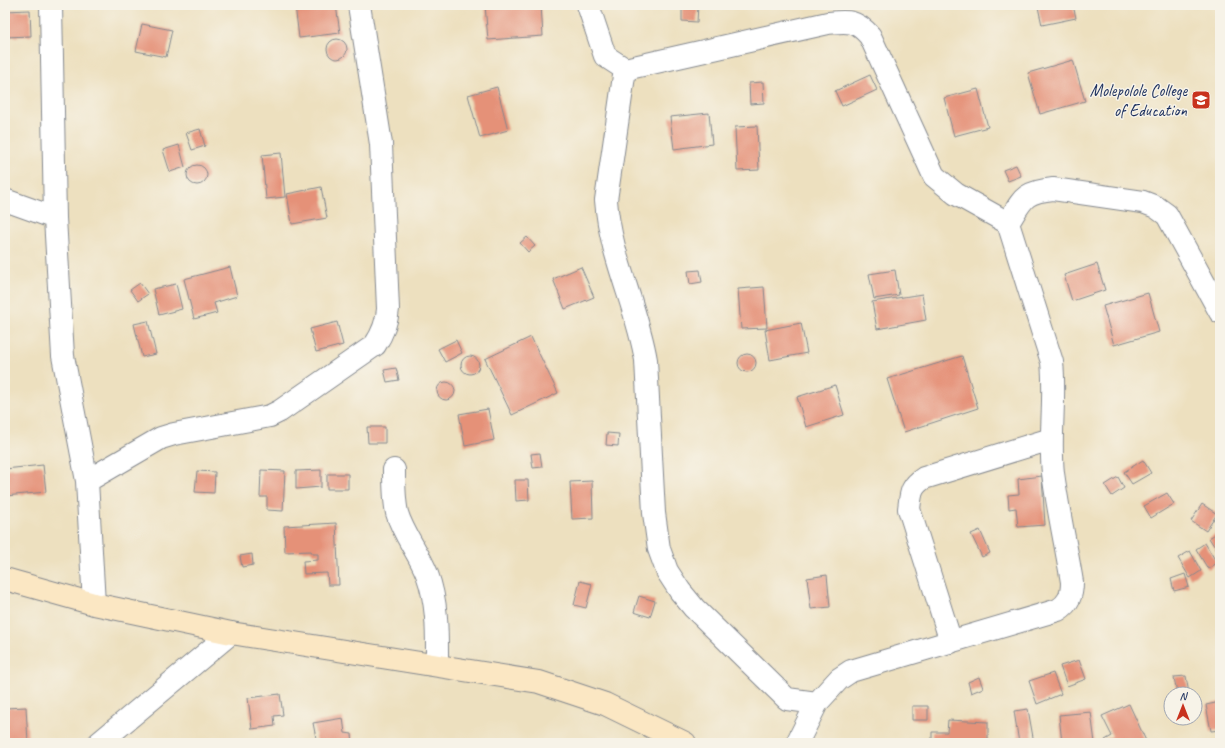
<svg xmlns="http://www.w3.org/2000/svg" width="1225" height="748" viewBox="0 0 1225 748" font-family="Caveat,sans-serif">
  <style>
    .building { fill: #e59178 }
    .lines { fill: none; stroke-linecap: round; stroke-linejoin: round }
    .street-casing { stroke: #84888e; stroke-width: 24 }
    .secondary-casing { stroke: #84888e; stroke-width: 24 }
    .street { stroke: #fff; stroke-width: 22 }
    .secondary { stroke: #fbe7c3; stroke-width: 22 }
    .labels { text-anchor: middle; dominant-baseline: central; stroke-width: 3; stroke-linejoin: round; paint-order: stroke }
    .poi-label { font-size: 17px; fill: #1b2f5e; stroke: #f7f3e8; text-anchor: end }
  </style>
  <rect width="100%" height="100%" fill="#f7f3e8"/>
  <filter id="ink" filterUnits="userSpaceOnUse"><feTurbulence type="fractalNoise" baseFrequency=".025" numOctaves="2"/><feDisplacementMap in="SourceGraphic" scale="8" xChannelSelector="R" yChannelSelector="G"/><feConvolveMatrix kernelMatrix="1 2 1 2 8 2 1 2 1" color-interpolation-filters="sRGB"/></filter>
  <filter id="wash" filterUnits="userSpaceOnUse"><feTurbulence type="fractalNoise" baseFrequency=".012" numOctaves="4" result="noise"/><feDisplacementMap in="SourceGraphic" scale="16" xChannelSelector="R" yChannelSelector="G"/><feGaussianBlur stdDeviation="0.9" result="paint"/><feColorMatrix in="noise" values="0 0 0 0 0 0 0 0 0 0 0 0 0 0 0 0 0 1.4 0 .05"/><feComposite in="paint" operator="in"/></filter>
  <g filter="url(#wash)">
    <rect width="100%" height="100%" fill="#ede0bf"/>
    <g id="blocks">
      <!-- building -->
      <path class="building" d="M295 5H336L340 33 299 38Z
        M485 5H541L543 36 488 40Z
        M682 5H698L697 22 682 21Z
        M1048 5H1073L1076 18 1042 25 1038 7Z
        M30 10 31 36 5 37V11Z
        M142 24 172 30 166 57 136 51Z
        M327 49a10 10 0 1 1 20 0a10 10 0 1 1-20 0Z
        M1073 60 1085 101 1040 114 1028 73Z
        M870 75 877 90 842 106 835 91Z
        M763 82 764 103 750 104 749 83Z
        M497 87 508 130 480 138 468 95Z
        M978 89 988 127 954 136 944 98Z
        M709 113 712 144 674 149 670 117Z
        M757 126 759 170 737 171 735 127Z
        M200 129 205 146 192 150 186 133Z
        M179 145 185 167 170 172 163 150Z
        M281 153 285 197 266 199 262 155Z
        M187 175a10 10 0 1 1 20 0a10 10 0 1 1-20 0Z
        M1016 165 1021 176 1008 181 1003 170Z
        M321 187 327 218 292 224 287 194Z
        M527 237 535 246 528 252 520 243Z
        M1097 264 1105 290 1072 301 1064 275Z
        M230 267 237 296 214 303 217 313 194 319 184 279Z
        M581 267 594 297 565 309 553 279Z
        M700 270 702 282 690 284 688 271Z
        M895 270 899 295 874 299 869 274Z
        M140 283 148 294 138 301 130 290Z
        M176 284 182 309 159 315 153 289Z
        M764 287 767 328 741 329 738 289Z
        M1148 293 1159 332 1114 345 1103 306Z
        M922 294 926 320 877 329 872 302Z
        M148 321 156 354 142 357 134 324Z
        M337 322 343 345 316 352 310 329Z
        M801 323 807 353 770 360 765 330Z
        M531 337 558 393 512 415 485 359Z
        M456 340 462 353 445 362 438 349Z
        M738 363a9 9 0 1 1 18 0a9 9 0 1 1-18 0Z
        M461 365a9 9 0 1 1 18 0a9 9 0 1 1-18 0Z
        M962 356 978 408 904 432 887 379Z
        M396 368 399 380 387 382 384 370Z
        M437 391a9 9 0 1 1 18 0a9 9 0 1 1-18 0Z
        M835 385 844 415 806 427 797 397Z
        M488 409 494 440 465 446 459 414Z
        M367 427H385V443H368Z
        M607 433 619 434 618 446 606 445Z
        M540 453 542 467 533 468 531 454Z
        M1143 460 1151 473 1132 484 1124 472Z
        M43 465 46 492 5 496V469Z
        M261 470 285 471 283 511 267 510V497H260Z
        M321 470V487L296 489V471Z
        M197 471 215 472 214 493 195 492Z
        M327 474H348V489H327Z
        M1042 476 1045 525 1018 527 1016 508 1009 509 1008 495 1019 494 1018 479Z
        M1118 477 1124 488 1112 496 1105 485Z
        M515 480H528L529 500 516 501Z
        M592 481 593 518 572 519 570 482Z
        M1167 493 1174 504 1151 518 1144 506Z
        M1202 504 1217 514 1206 531 1191 521Z
        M336 523 339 585H328L327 573 304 574 303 561 318 560V554H313L311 551 285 552 284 526Z
        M980 530 990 553 982 557 971 534Z
        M1220 531V550L1218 552 1209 538Z
        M1205 543 1217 563 1208 569 1196 549Z
        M1190 551 1201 571 1190 578 1178 558Z
        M252 554 253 565 242 567 240 556Z
        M1185 574 1189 587 1174 591 1171 579Z
        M827 575 830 607 811 609 807 578Z
        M580 581 592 584 586 608 574 605Z
        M639 596 655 601 650 617 634 612Z
        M1079 660 1086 679 1067 686 1060 666Z
        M1053 673 1061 694 1037 704 1029 681Z
        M1186 676 1189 694H1177L1174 677Z
        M979 677 983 688 971 693 968 682Z
        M280 694 283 715 274 716 275 726 252 729 248 698Z
        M1220 702V730L1211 731 1206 705Z
        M1129 704 1147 743H1106L1105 740 1112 736 1102 716Z
        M912 706H928V720H912Z
        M26 707 28 743H5V708Z
        M1028 709 1034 743H1019L1014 711Z
        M1091 712 1095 743H1062L1059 715Z
        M343 718 345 733 352 734 353 743H317L313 723Z
        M948 720 988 722V743H932V732H947Z
        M279 741V743H269V742Z"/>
    </g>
  </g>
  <g filter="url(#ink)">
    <use href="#blocks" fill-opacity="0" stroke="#84888e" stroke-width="1"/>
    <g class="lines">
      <!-- street casing -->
      <g class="street-casing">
        <path id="street" d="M51 5 55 218 63 356 87 481 94 604
          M588 5 605 56 625 69 606 200C610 256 637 306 646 360L654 513 659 549 667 571 680 591 694 608 787 699 817 703 797 743
          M625 69 828 23C849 21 856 20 870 36L934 176 956 194 1008 223 1052 362C1056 399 1049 436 1053 473 1058 510 1066 546 1072 582 1072 595 1069 603 1058 610L851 671 839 679 817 703
          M5 200 55 218
          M1008 223C1023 199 1023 192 1053 189L1143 202 1156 207 1167 215 1220 312
          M394 470C394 484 394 499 397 513 403 534 419 553 427 574 438 604 437 634 437 665
          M87 481 161 438 174 434 270 416 280 411 375 345C383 333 387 323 388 309L381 144 359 5
          M951 642 909 509C911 494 910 487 924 478L1051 439
          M99 743 231 633"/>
      </g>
      <!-- secondary casing -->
      <g class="secondary-casing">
        <path id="secondary" d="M5 579 94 604 231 633 539 682 605 704 685 743"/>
      </g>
      <!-- street -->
      <use href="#street" class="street"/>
      <!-- secondary -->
      <use href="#secondary" class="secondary"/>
    </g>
  </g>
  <!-- icons -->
  <defs>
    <g id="university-square" transform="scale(1)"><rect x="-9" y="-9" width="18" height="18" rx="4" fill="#c8321e" stroke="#f7f3e8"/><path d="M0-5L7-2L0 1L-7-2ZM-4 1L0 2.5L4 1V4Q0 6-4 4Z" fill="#fff"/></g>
  </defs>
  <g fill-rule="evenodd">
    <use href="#university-square" x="1201" y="100"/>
  </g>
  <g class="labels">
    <!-- poi labels -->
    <g class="poi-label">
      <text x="1187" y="90">Molepolole College<tspan x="1187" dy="20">of Education</tspan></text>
    </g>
  </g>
  <!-- margin -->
  <rect width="1225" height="748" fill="none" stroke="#f7f3e8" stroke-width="20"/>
  <!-- north arrow -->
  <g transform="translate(1183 706)"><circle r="19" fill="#f7f3e8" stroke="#9fa5b1"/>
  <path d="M0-3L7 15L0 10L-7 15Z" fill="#c8321e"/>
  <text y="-6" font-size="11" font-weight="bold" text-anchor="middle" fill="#1b2f5e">N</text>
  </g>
</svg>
